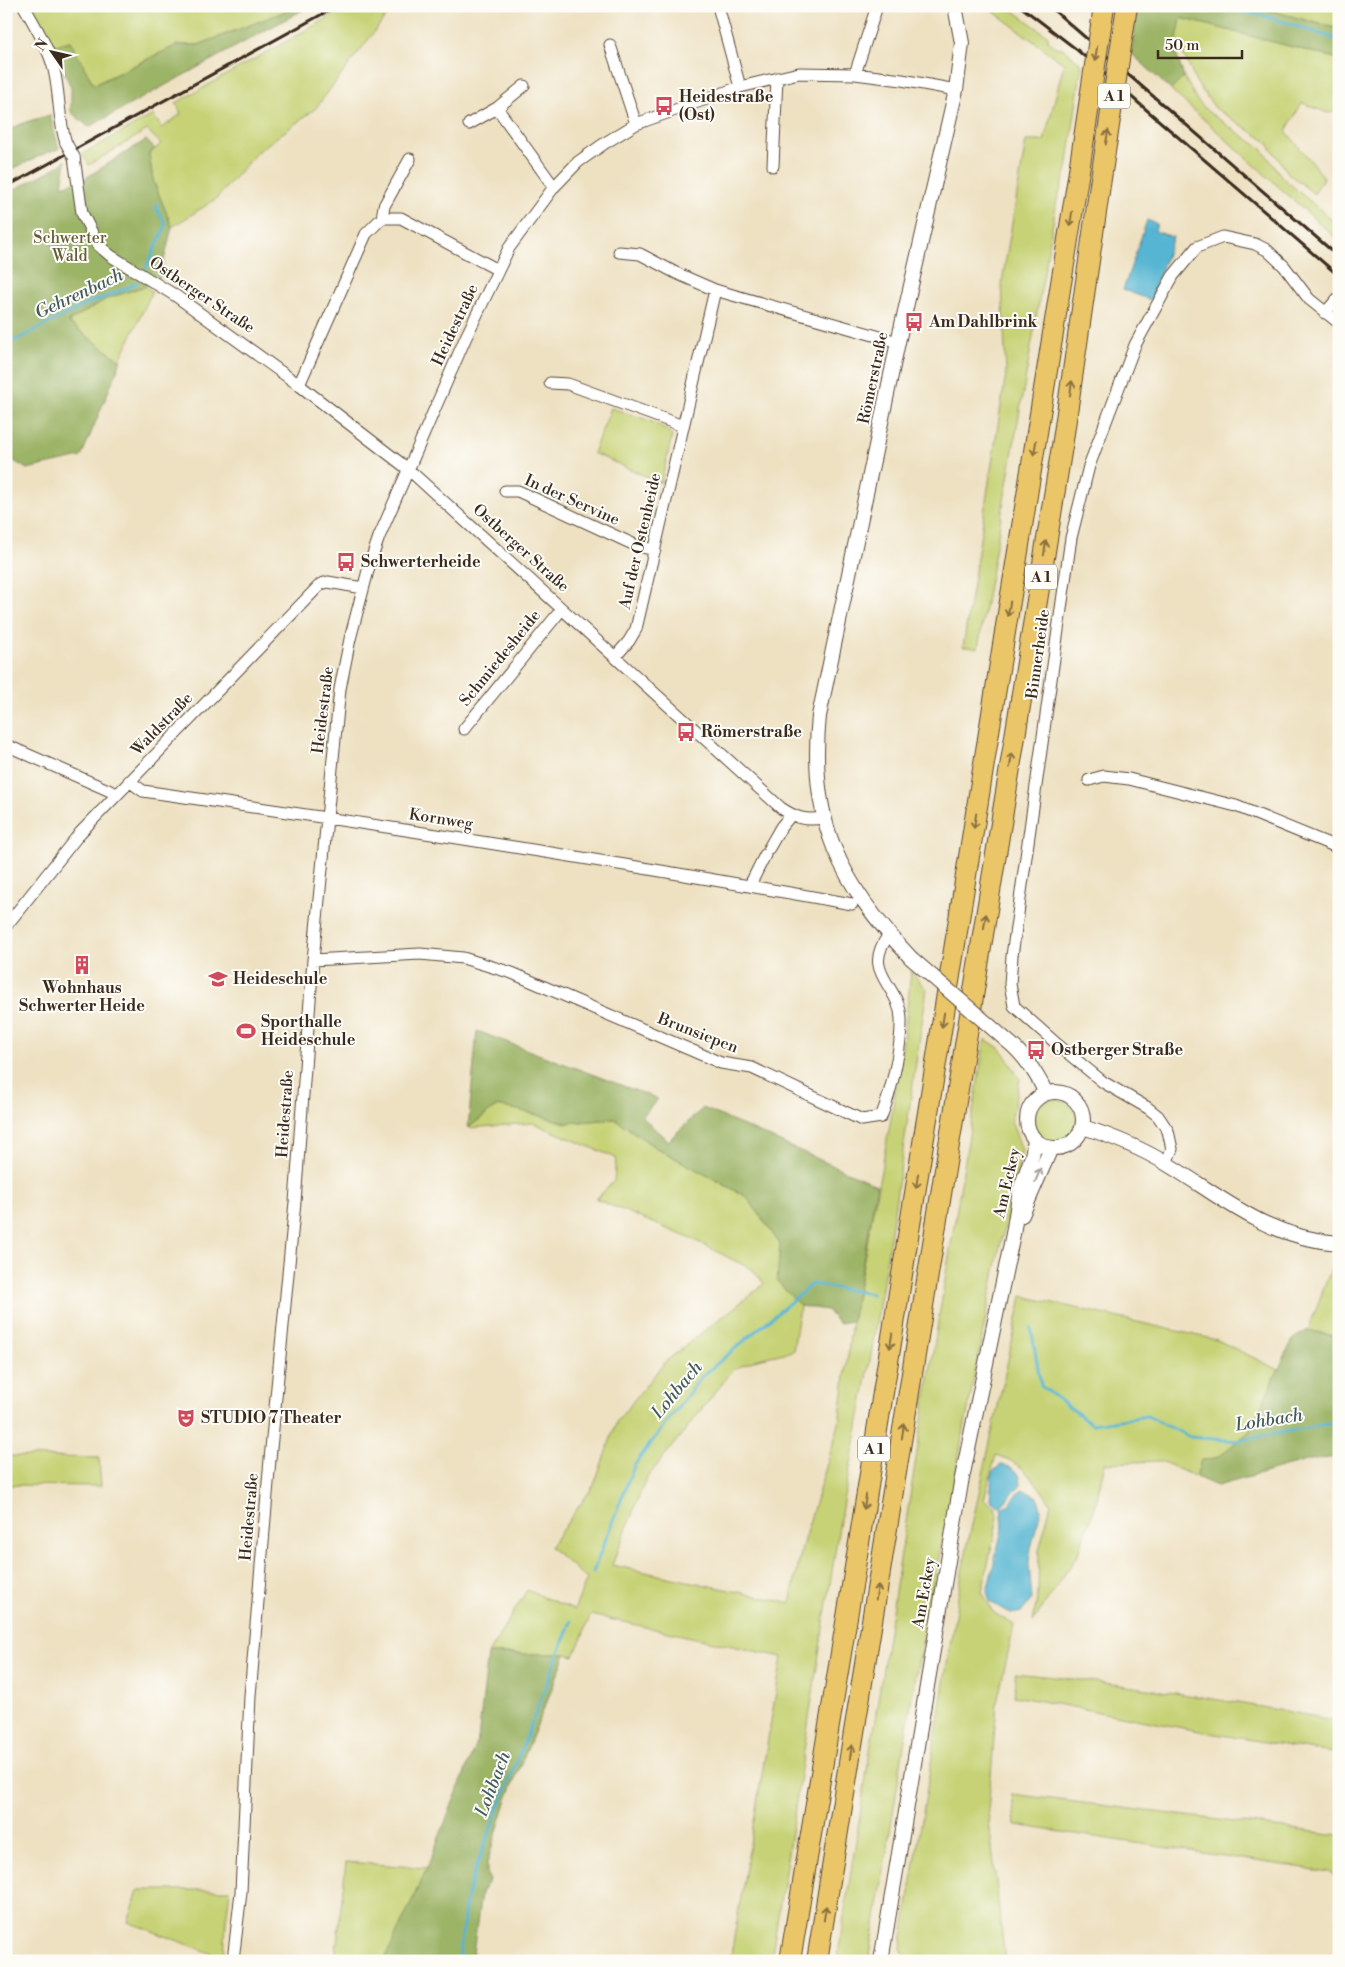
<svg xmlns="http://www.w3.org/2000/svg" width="1345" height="1967" viewBox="0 0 1345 1967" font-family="'Libre Bodoni',serif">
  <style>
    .green { fill: #c6d274; stroke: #807e49 }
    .forest { fill: #9cb466; stroke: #6c6f42 }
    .water { fill: #54b5d2; stroke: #487078 }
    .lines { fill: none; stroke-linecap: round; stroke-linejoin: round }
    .stream { stroke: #54b5d2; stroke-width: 3 }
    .minor-casing { stroke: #564537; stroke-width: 13 }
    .tertiary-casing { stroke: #564537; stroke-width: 16 }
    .motorway-casing { stroke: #564537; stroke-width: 22 }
    .minor { stroke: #fff; stroke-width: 11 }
    .tertiary { stroke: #fff; stroke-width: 14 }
    .motorway { stroke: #ebc669; stroke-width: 20 }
    .rail { stroke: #3b2a1e; stroke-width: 3 }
    .minor-bridge-casing { stroke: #564537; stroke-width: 13; stroke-linecap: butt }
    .tertiary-bridge-casing { stroke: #564537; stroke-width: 16; stroke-linecap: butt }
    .motorway-bridge-casing { stroke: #564537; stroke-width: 22; stroke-linecap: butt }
    .minor-bridge { stroke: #fff; stroke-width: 11 }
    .tertiary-bridge { stroke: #fff; stroke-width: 14 }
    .motorway-bridge { stroke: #ebc669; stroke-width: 20 }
    .oneway { stroke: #8a7040 }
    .oneway2 { stroke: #a79f9a }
    .labels { text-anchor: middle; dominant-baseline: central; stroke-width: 4; stroke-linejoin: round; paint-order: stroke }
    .shield { fill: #fdfcf7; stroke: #75695f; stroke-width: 1 }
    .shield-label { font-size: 15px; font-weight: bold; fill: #3b2a1e }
    .poi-label { font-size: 16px; font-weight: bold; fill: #3b2a1e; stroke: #fdfcf7; text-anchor: start }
    .park-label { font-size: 16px; fill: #655c38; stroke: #fdfcf7 }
    .street-label { font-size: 16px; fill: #3b2a1e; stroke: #fdfcf7 }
    .water-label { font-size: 18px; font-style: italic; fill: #445b5d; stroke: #fdfcf7 }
  </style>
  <rect width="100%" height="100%" fill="#fdfcf7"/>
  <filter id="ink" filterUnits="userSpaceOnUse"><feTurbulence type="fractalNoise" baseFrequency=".02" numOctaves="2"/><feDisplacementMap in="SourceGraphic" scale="10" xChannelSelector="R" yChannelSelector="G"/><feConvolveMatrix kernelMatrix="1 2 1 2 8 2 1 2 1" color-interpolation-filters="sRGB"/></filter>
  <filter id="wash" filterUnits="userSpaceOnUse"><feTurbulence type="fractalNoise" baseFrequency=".0096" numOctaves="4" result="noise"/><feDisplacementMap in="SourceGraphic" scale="20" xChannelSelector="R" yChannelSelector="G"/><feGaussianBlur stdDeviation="1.12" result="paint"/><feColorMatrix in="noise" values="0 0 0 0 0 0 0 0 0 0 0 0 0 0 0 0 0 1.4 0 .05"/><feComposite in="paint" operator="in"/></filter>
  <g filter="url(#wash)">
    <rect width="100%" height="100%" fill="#eee1c2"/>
    <!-- green -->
    <path class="green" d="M31 6H293L289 10 198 45H177L93 85 70 41 52 46Z
      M349 6H394L315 109 257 152 216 199 172 227 153 180 149 154 161 144 147 130 89 165 82 154 153 115 162 128 181 114 176 103Z
      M986 6H1007L1048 36V41L1054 46 1064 49 1082 64 1067 169 1057 200 978 648 963 647 1006 374 1002 282 1026 141H1044L1064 64Z
      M1254 6H1339V29Z
      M1181 18 1339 59V111L1328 113 1302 103 1286 131 1324 177 1314 194 1288 173 1266 141 1215 108 1196 82 1177 39Z
      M1184 77 1197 100 1207 111 1262 149 1283 178 1339 226V241L1171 90Z
      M145 286 152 292 119 362 68 322 106 299Z
      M611 408C628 414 663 422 672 436L661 483 593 453Z
      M911 972 927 989C901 1160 879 1332 843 1501L771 1961H730L782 1657 591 1615 574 1656 566 1654H488L527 1590 574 1610 587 1579 550 1547 594 1485 617 1421 665 1362 764 1284 753 1270 694 1240 596 1199 614 1181 616 1158 533 1123 468 1128 497 1106 518 1110 567 1123 615 1119 653 1146 747 1197 780 1244 778 1281 800 1306 793 1351 758 1359 734 1369 646 1479 612 1565 790 1603 803 1543 839 1424 852 1321 891 1119 906 1020Z
      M985 1039 1001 1049 1020 1079 1011 1121 1022 1150 998 1255 912 1696 869 1961H837L925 1401Z
      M1033 1121a22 22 0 1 1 44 0a22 22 0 1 1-44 0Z
      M1331 1269 1339 1272V1337L1308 1330Z
      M1022 1296 1217 1340 1279 1370 1249 1432 1215 1460H1201L1196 1477 1161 1461 1105 1463 1095 1507 1077 1556 1033 1622 1038 1592 1039 1550 1051 1504C1037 1483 1021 1461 996 1455L984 1499 995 1508 998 1517 982 1592 994 1613 1014 1625 997 1703 988 1812 1005 1961H907L901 1948 963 1566Z
      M6 1456 99 1458 101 1486 6 1485Z
      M1014 1673C1123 1683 1231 1701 1339 1721V1754L1215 1734 1014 1696 1016 1681Z
      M1012 1794 1339 1835V1882L1330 1872 1015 1825Z
      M346 1862 427 1868 384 1961H335Z
      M138 1890H230L226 1921 224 1958 128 1922Z"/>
    <!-- forest -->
    <path class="forest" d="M293 6H310L89 127 71 112V87L52 46 70 41 94 85 177 45H198L289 10Z
      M1138 6H1254L1339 29V59L1181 18 1177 39 1172 42 1184 77 1171 90 1131 53Z
      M50 115 59 149 48 152 6 172V131L26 122Z
      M146 140 155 149 149 154 153 180 172 227 160 277 145 286 106 299 68 322 121 361 81 457 27 469 6 456V194L57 167 66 160 62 186 84 179Z
      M477 1031 658 1099 642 1117 668 1141 703 1108 877 1185 852 1321 838 1323 827 1310 800 1306 777 1281 780 1244 747 1197 653 1146 615 1119 567 1123 518 1110 497 1106 468 1128Z
      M1308 1330 1339 1337V1457L1310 1460 1217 1486 1196 1477 1201 1460 1215 1459 1249 1432 1293 1339Z
      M488 1654H566L507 1799 487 1863V1875L490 1880 481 1893 472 1961H384L427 1868 478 1739Z"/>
    <!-- water -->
    <path class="water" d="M1147 220 1157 224 1155 231 1173 237 1151 300 1123 290Z
      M1001 1465C1013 1466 1021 1472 1021 1484L1002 1505 998 1506 990 1500 992 1472Z
      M1022 1489 1038 1497 1041 1510 1030 1552 1029 1564 1032 1599 1022 1612 1011 1614 990 1602 987 1592 1003 1525 1001 1507 1008 1505Z"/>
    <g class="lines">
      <!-- stream -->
      <path class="stream" d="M1210 6 1265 16 1339 40
        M146 268 165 227V223L156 208 158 204
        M6 345 87 304 127 288 137 282
        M1031 1328 1041 1386 1092 1424 1147 1416 1190 1437 1237 1441 1339 1422
        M593 1572 635 1464 701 1377 812 1284 871 1294
        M459 1961 466 1900 476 1867 571 1621"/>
    </g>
  </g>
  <g filter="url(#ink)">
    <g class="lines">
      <!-- minor casing -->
      <g class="minor-casing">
        <path id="minor" d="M24 6C35 26 49 48 54 70 60 94 58 120 66 143
          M718 6 740 87
          M610 45 636 124
          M855 74 877 6
          M497 108 524 86
          M469 124 497 108 554 187
          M74 157 82 213 98 245 111 256 176 296 299 385 408 469 781 808C796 818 805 821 823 818
          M773 166 777 78
          M382 218 384 206 410 159
          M619 252 640 254 676 273 715 290 898 342
          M1325 313 1339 297
          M550 383 568 384 683 426
          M299 385 366 234 382 218H401L498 270
          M505 491H518L637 546 655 550
          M615 657 629 641 636 629 715 290
          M464 729 562 609
          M6 745 117 794
          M1089 780 1104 776 1129 779 1236 806 1339 848
          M129 781 143 791C380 825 616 862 852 904
          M769 848 781 827 791 815
          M750 885 765 855
          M6 926 80 833 315 590 321 584 328 582 363 588
          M313 960 420 954 463 958 512 973 721 1063 752 1068 862 1120 881 1117C891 1093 902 1046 901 1019 900 985 860 972 889 935
          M1166 1163 1172 1149 1168 1131 1158 1116 1148 1108 1103 1082 1058 1045 1014 1006 1010 984 1012 956 1071 538 1089 466 1135 345 1173 276 1197 247 1223 237 1255 244 1267 250 1284 266 1309 299 1339 323
          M233 1961 241 1892 250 1696 270 1459 295 1202 313 960 327 818 340 689 350 639 370 563 379 537 466 337 509 248 554 187 578 162 605 143 636 124 740 87 799 73 855 74 902 80 956 90"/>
      </g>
      <!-- tertiary casing -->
      <g class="tertiary-casing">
        <path id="tertiary" d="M911 958C840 883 808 821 819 716L898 342 956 90 962 43 955 6
          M1005 1039C1024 1054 1036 1072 1046 1093
          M1027 1120a28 28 0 1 1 56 0a28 28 0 1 1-56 0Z
          M1083 1127C1111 1136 1141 1148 1167 1164 1225 1199 1267 1238 1339 1243
          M1022 1215 1051 1148
          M881 1961 961 1483 1013 1234 1020 1190 1032 1156 1035 1140"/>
      </g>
      <!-- motorway casing -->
      <g class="motorway-casing">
        <path id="motorway" d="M790 1961 848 1611 1079 171
          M817 1961 1063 440 1100 185"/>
      </g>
      <!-- minor -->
      <use href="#minor" class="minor"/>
      <!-- tertiary -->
      <use href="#tertiary" class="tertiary"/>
      <!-- motorway -->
      <use href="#motorway" class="motorway"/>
      <!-- rail -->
      <path class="rail" d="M1020 6 1076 49 1339 276
        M1049 6 1339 257
        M6 187 337 6"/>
      <!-- minor-bridge casing -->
      <g class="minor-bridge-casing">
        <path id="minor-bridge" d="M66 143 74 157"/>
      </g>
      <!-- tertiary-bridge casing -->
      <g class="tertiary-bridge-casing">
        <path id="tertiary-bridge" d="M911 958 1005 1039"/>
      </g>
      <!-- motorway-bridge casing -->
      <g class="motorway-bridge-casing">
        <path id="motorway-bridge" d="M1079 171 1104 6
          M1100 185 1127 6"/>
      </g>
      <!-- minor-bridge -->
      <use href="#minor-bridge" class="minor-bridge"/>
      <!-- tertiary-bridge -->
      <use href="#tertiary-bridge" class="tertiary-bridge"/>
      <!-- motorway-bridge -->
      <use href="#motorway-bridge" class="motorway-bridge"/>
    </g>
    <!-- one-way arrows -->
    <defs><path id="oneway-shaft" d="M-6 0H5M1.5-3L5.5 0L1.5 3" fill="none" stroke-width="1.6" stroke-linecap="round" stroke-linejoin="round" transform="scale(1.25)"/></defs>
    <g class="oneway">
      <use href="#oneway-shaft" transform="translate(1096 54) rotate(99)"/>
      <use href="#oneway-shaft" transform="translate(1107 137) rotate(-81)"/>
      <use href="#oneway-shaft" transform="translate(1071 219) rotate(99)"/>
      <use href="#oneway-shaft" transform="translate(1071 388) rotate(-82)"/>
      <use href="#oneway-shaft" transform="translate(1035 448) rotate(99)"/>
      <use href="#oneway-shaft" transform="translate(1045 548) rotate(-81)"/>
      <use href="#oneway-shaft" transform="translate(1009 609) rotate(99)"/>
      <use href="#oneway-shaft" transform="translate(1011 760) rotate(-81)"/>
      <use href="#oneway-shaft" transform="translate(975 821) rotate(99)"/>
      <use href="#oneway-shaft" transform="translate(985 921) rotate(-81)"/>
      <use href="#oneway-shaft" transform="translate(943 1020) rotate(99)"/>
      <use href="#oneway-shaft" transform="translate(917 1181) rotate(99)"/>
      <use href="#oneway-shaft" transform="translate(891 1341) rotate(99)"/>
      <use href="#oneway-shaft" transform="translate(903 1431) rotate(-81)"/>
      <use href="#oneway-shaft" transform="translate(865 1502) rotate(99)"/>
      <use href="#oneway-shaft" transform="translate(877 1592) rotate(-81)"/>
      <use href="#oneway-shaft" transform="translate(851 1752) rotate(-81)"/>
      <use href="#oneway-shaft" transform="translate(825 1913) rotate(-81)"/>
    </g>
    <use class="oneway2" href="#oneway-shaft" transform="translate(1038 1175) rotate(-68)"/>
  </g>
  <!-- icons -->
  <defs>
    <g id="bus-bare" transform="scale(1.5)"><path d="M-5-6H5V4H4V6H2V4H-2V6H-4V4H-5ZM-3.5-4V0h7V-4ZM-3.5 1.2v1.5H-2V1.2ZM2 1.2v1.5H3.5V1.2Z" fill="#d1495b" stroke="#fdfcf7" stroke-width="2.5" paint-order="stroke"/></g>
    <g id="building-bare" transform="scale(1.5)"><path d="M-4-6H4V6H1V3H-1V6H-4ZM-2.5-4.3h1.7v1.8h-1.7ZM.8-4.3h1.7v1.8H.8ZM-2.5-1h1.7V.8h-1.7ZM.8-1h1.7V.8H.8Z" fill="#d1495b" stroke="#fdfcf7" stroke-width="2.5" paint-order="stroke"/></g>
    <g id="school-bare" transform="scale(1.5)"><path d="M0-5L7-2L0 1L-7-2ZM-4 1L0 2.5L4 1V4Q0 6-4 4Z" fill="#d1495b" stroke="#fdfcf7" stroke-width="2.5" paint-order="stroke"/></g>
    <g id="stadium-bare" transform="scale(1.5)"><path d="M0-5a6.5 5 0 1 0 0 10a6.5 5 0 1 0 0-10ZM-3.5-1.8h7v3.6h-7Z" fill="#d1495b" stroke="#fdfcf7" stroke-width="2.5" paint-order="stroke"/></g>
    <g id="theatre-bare" transform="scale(1.5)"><path d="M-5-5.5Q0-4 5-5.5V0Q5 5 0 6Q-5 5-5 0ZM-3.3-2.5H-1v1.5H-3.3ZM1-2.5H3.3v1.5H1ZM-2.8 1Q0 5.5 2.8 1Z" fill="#d1495b" stroke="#fdfcf7" stroke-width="2.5" paint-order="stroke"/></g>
  </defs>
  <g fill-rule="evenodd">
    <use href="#bus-bare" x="664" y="106"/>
    <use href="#bus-bare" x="914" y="322"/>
    <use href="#bus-bare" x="346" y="562"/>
    <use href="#bus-bare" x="686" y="732"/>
    <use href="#building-bare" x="82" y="965"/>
    <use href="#school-bare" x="218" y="979"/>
    <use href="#stadium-bare" x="246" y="1031"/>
    <use href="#bus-bare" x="1036" y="1050"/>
    <use href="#theatre-bare" x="186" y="1418"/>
  </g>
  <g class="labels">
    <!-- shield labels -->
    <g class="shield">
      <rect x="1098" y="83.5" width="32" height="25" rx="4"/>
      <rect x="1025" y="564.5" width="32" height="25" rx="4"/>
      <rect x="858" y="1436.5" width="32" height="25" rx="4"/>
    </g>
    <g class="shield-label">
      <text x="1114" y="96">A 1</text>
      <text x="1041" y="577">A 1</text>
      <text x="874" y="1449">A 1</text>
    </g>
    <!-- poi labels -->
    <g class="poi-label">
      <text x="679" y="97">Heidestraße<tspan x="679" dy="18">(Ost)</tspan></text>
      <text x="929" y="322">Am Dahlbrink</text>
      <text x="361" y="562">Schwerterheide</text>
      <text x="701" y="732">Römerstraße</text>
      <text x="233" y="979">Heideschule</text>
      <text x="82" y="988" text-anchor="middle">Wohnhaus<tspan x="82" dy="18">Schwerter Heide</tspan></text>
      <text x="261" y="1022">Sporthalle<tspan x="261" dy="18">Heideschule</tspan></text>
      <text x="1051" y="1050">Ostberger Straße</text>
      <text x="201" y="1418">STUDIO 7 Theater</text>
    </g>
    <!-- park labels -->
    <g class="park-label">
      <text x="70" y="238">Schwerter<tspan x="70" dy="18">Wald</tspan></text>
    </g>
    <!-- street labels -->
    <g class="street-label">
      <text transform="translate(202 295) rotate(34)">Ostberger Straße</text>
      <text transform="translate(455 325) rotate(-65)">Heidestraße</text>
      <text transform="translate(873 378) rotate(-78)">Römerstraße</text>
      <text transform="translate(572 500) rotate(24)">In der Servine</text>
      <text transform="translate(640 541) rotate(-77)">Auf der Ostenheide</text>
      <text transform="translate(521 548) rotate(42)">Ostberger Straße</text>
      <text transform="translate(1038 654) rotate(-82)">Binnerheide</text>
      <text transform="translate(500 658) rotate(-51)">Schmiedesheide</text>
      <text transform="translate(323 710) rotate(-83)">Heidestraße</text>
      <text transform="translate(162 724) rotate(-46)">Waldstraße</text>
      <text transform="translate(441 819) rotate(9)">Kornweg</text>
      <text transform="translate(698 1033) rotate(21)">Brunsiepen</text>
      <text transform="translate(285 1114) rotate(-86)">Heidestraße</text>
      <text transform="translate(1007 1183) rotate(-77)">Am Eckey</text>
      <text transform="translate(249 1517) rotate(-85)">Heidestraße</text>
      <text transform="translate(924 1593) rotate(-80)">Am Eckey</text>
    </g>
    <!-- water labels -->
    <g class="water-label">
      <text transform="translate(79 294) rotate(-25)">Gehrenbach</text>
      <text transform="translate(677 1390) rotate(-50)">Lohbach</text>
      <text transform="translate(1269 1420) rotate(-9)">Lohbach</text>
      <text transform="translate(493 1784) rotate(-69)">Lohbach</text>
    </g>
  </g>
  <!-- margin -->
  <rect width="1345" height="1967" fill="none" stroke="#fdfcf7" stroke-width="25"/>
  <!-- north arrow -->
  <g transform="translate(52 52) rotate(304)" stroke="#fdfcf7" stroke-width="4" paint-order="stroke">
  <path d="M0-4L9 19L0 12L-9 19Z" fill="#3b2a1e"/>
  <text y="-8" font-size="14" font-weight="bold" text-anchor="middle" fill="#3b2a1e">N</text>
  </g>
  <!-- scale -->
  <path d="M1158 50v8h84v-8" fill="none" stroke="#3b2a1e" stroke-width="2.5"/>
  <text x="1165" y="50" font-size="15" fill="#3b2a1e" stroke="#fdfcf7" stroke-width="4" paint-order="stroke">50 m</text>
</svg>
